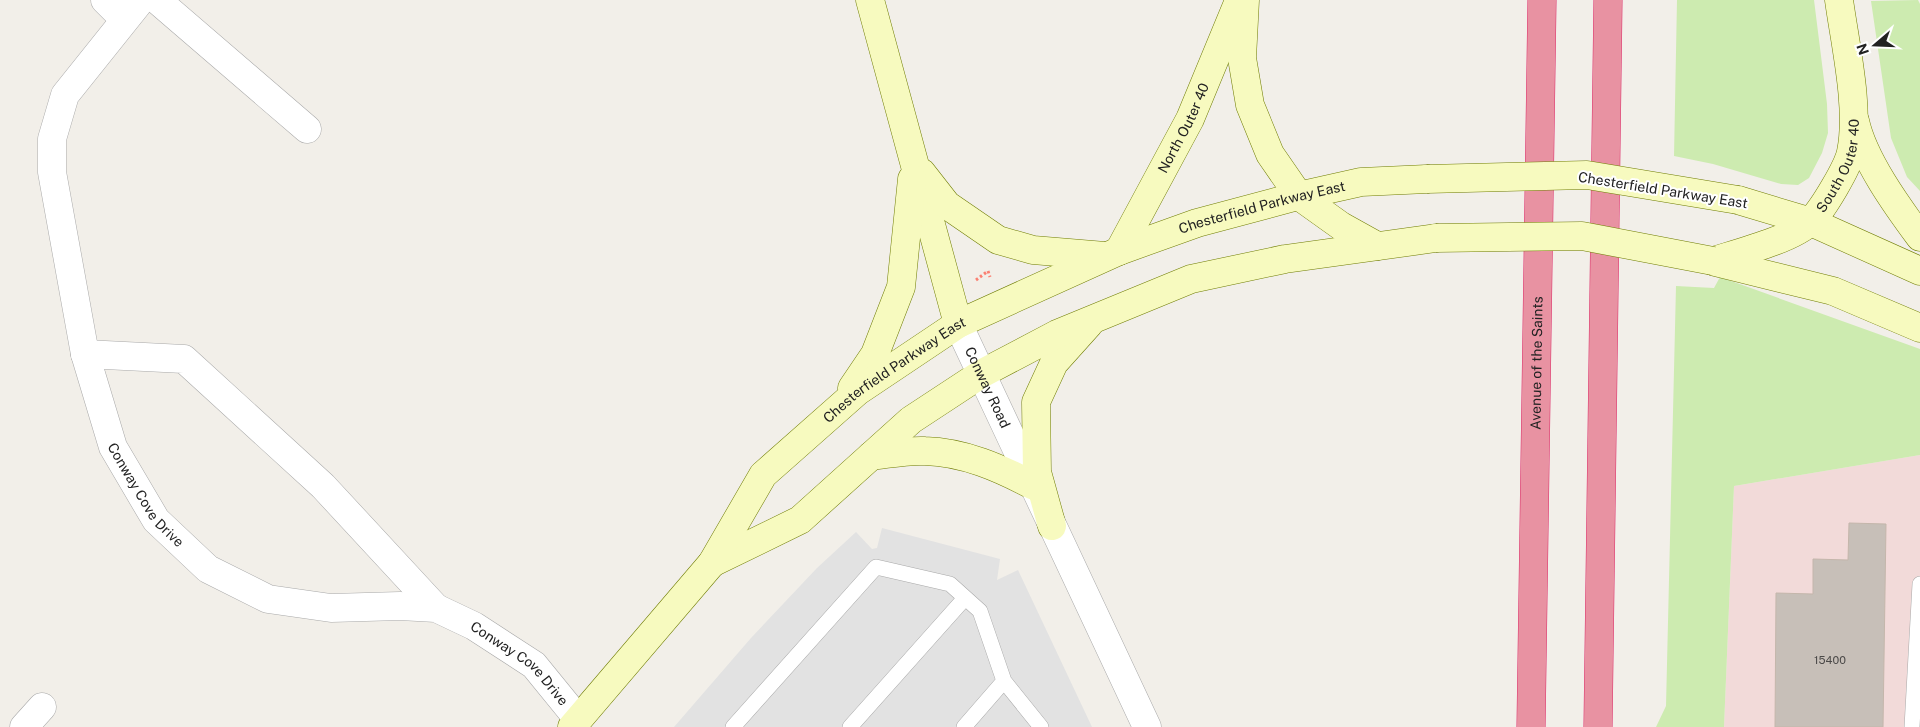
<svg xmlns="http://www.w3.org/2000/svg" width="1920" height="727" viewBox="0 0 1920 727" font-family="'Public Sans',sans-serif">
  <style>
    .commercial { fill: #f2dad9 }
    .grass { fill: #cdebb0 }
    .parking { fill: #e2e2e2 }
    .building { fill: #c7bfb8; stroke: #c4b6ab }
    .lines { fill: none; stroke-linecap: round; stroke-linejoin: round }
    .lane-casing { stroke: #a9a9a9; stroke-width: 16 }
    .street-casing { stroke: #a9a9a9; stroke-width: 29 }
    .secondary-casing { stroke: #707d05; stroke-width: 29 }
    .highway-casing { stroke: #dc2a67; stroke-width: 29 }
    .path { stroke: #fa8072; stroke-width: 3; stroke-dasharray: 2.5 2.5; stroke-linecap: butt }
    .lane { stroke: #fff; stroke-width: 15 }
    .street { stroke: #fff; stroke-width: 28 }
    .secondary { stroke: #f7fabf; stroke-width: 28 }
    .highway { stroke: #e892a2; stroke-width: 28 }
    .secondary-bridge-casing { stroke: #707d05; stroke-width: 29; stroke-linecap: butt }
    .secondary-bridge { stroke: #f7fabf; stroke-width: 28 }
    .labels { text-anchor: middle; dominant-baseline: central; stroke-width: 4; stroke-linejoin: round; paint-order: stroke }
    .number-label { font-size: 11px; fill: #4b4948 }
    .street-label { font-size: 14px; fill: #222; stroke: #fff }
  </style>
  <rect width="100%" height="100%" fill="#f2efe9"/>
  <!-- commercial -->
  <path class="commercial" d="M1920 455V727H1724L1734 486Z"/>
  <!-- grass -->
  <path class="grass" d="M1677 0H1814L1827 104 1828 133 1822 153 1809 178 1798 185 1781 184 1713 164 1674 156Z
    M1918 0 1920 4V191L1907 177 1891 138 1871 1Z
    M1720 277 1920 349V455L1734 486 1724 727H1656L1666 706 1676 286 1714 288Z"/>
  <!-- parking -->
  <path class="parking" d="M882 528 1000 559 997 580 1018 570 1092 727H674L751 638 817 568 856 532 872 549 877 548Z"/>
  <!-- building -->
  <path class="building" d="M1849 523 1886 524 1883 727H1775L1776 593 1813 594V559L1848 560Z"/>
  <g class="lines">
    <!-- lane casing -->
    <g class="lane-casing">
      <path id="lane" d="M733 727 876 567 950 584 980 611 1004 681 1041 727
        M850 727 965 598
        M964 727 1004 681
        M1912 727 1920 584"/>
    </g>
    <!-- street casing -->
    <g class="street-casing">
      <g id="street">
        <path d="M105 0 124 19"/>
        <path id="s1" d="M141 0 65 95 52 139V172L85 354 113 447 156 520 208 569 268 599 331 608 400 606 436 608 474 626 534 665 578 719"/>
        <path d="M157 0 307 129"/>
        <path id="s2" d="M958 324 1147 727"/>
        <path d="M85 354 184 359 323 486 436 608"/>
        <path d="M24 727 42 707"/>
      </g>
    </g>
    <!-- secondary casing -->
    <g class="secondary-casing">
      <g id="secondary">
        <path d="M870 0 958 324"/>
        <path d="M1245 0 1242 58 1250 105 1270 154 1299 196 1341 226 1377 246"/>
        <path d="M1855 121C1863 159 1897 206 1920 237"/>
        <path d="M922 173 947 205 998 240 1033 250 1105 256"/>
        <path d="M1738 200 1811 222 1920 271"/>
        <path id="s3" d="M1119 251 1190 119 1238 3"/>
        <path id="s4" d="M1713 261C1738 253 1793 239 1811 221 1823 209 1848 167 1851 152 1860 108 1845 44 1839 0"/>
        <path d="M1715 262 1833 291 1920 328"/>
        <path d="M852 388 875 354 901 287 912 179"/>
        <path d="M871 456C889 454 907 450 925 451 964 452 1000 468 1034 486"/>
        <path d="M1052 526 1037 472 1036 402 1054 363 1089 324"/>
        <path d="M712 563 800 520 911 420 981 374 1057 334 1191 279 1285 259 1436 238"/>
        <path id="s5" d="M572 727 712 563 763 475 858 391 958 324 1119 251 1197 223 1294 197 1361 182 1427 179"/>
      </g>
    </g>
    <!-- highway casing -->
    <g class="highway-casing">
      <g id="highway">
        <path id="s6" d="M1531 727 1542 0"/>
        <path d="M1598 727 1608 0"/>
      </g>
    </g>
    <!-- path -->
    <path class="path" d="M976 280 988 271 990 277"/>
    <!-- lane -->
    <use href="#lane" class="lane"/>
    <!-- street -->
    <use href="#street" class="street"/>
    <!-- secondary -->
    <use href="#secondary" class="secondary"/>
    <!-- highway -->
    <use href="#highway" class="highway"/>
    <!-- secondary-bridge casing -->
    <g class="secondary-bridge-casing">
      <path id="secondary-bridge" d="M1427 179 1587 175 1738 200
        M1436 238 1582 236 1713 261"/>
    </g>
    <!-- secondary-bridge -->
    <use href="#secondary-bridge" class="secondary-bridge"/>
  </g>
  <g class="labels">
    <!-- number labels -->
    <g class="number-label">
      <text x="1830" y="660">15400</text>
    </g>
    <!-- street labels -->
    <g class="street-label">
      <text stroke="none"><textPath href="#s3" startOffset="139">North Outer 40</textPath></text>
      <text stroke="none"><textPath href="#s4" startOffset="170">South Outer 40</textPath></text>
      <text transform="translate(1663 190) rotate(9)">Chesterfield Parkway East</text>
      <text stroke="none"><textPath href="#s5" startOffset="891">Chesterfield Parkway East</textPath></text>
      <text stroke="none"><textPath href="#s6" startOffset="364">Avenue of the Saints</textPath></text>
      <text stroke="none"><textPath href="#s5" startOffset="486">Chesterfield Parkway East</textPath></text>
      <text stroke="none"><textPath href="#s2" startOffset="70">Conway Road</textPath></text>
      <text stroke="none"><textPath href="#s1" startOffset="541">Conway Cove Drive</textPath></text>
      <text stroke="none"><textPath href="#s1" startOffset="976">Conway Cove Drive</textPath></text>
    </g>
  </g>
  <!-- north arrow -->
  <g transform="translate(1875 45) rotate(251)" stroke="#ffffff" stroke-width="4" paint-order="stroke">
  <path d="M0-4L9 19L0 12L-9 19Z" fill="#222222"/>
  <text y="-8" font-size="14" font-weight="bold" text-anchor="middle" fill="#222222">N</text>
  </g>
</svg>
